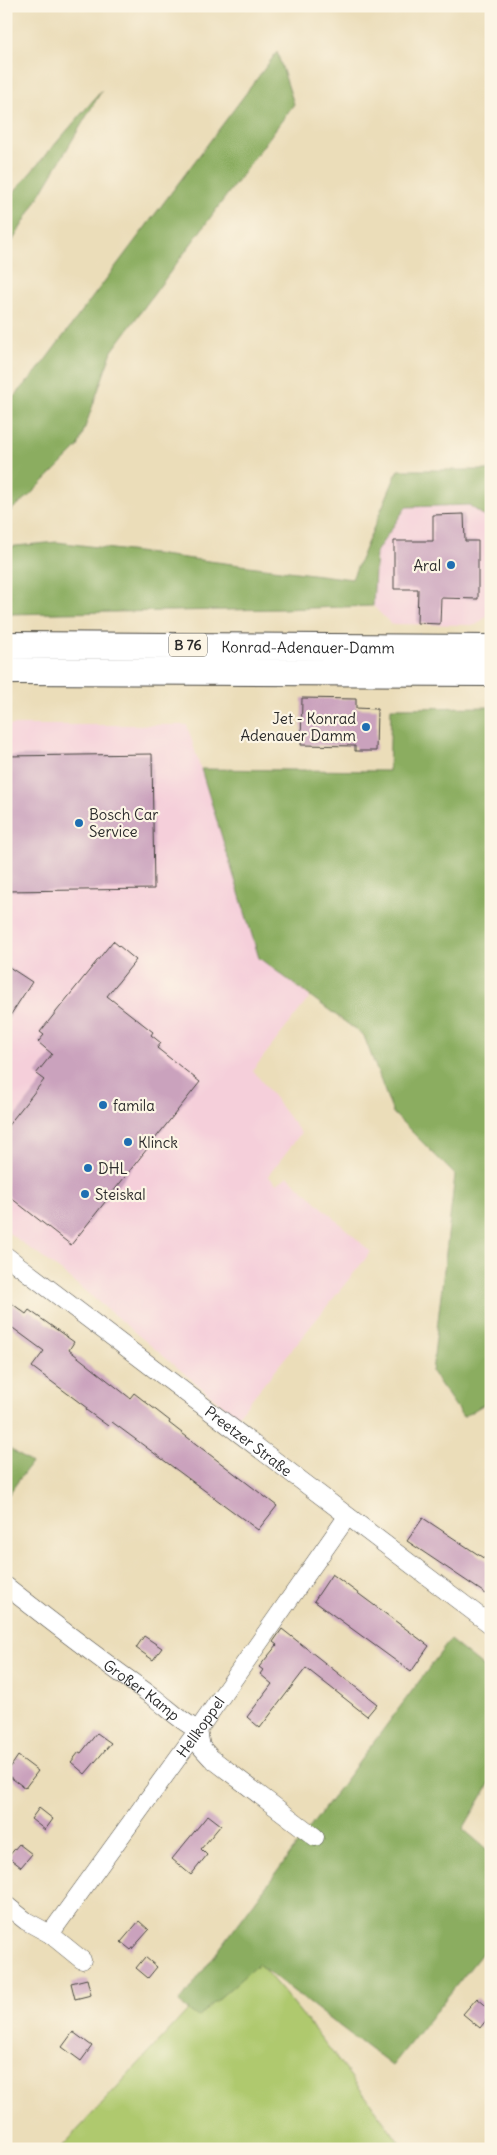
<svg xmlns="http://www.w3.org/2000/svg" width="497" height="2155" viewBox="0 0 497 2155" font-family="Delius,sans-serif">
  <style>
    .built { fill: #f5cfda }
    .green { fill: #afc96e; stroke: #6d7a4c }
    .forest { fill: #8bad61; stroke: #5b6c46 }
    .building { fill: #caa2bd }
    .lines { fill: none; stroke-linecap: round; stroke-linejoin: round }
    .minor-casing { stroke: #484640; stroke-width: 19 }
    .highway-casing { stroke: #484640; stroke-width: 28 }
    .minor { stroke: #fff; stroke-width: 18 }
    .highway { stroke: #fff; stroke-width: 26 }
    .poi-dot { fill: #1f6fb2; stroke: #fcf5e5; stroke-width: 2 }
    .labels { text-anchor: middle; dominant-baseline: central; stroke-width: 4.5; stroke-linejoin: round; paint-order: stroke }
    .shield { fill: #fcf5e5; stroke: #6a6863; stroke-width: 1 }
    .shield-label { font-size: 14px; font-weight: bold; fill: #2b2b2b }
    .poi-label { font-size: 15px; fill: #2b2b2b; stroke: #fcf5e5; text-anchor: start }
    .street-label { font-size: 15px; fill: #2b2b2b; stroke: #fcf5e5 }
  </style>
  <rect width="100%" height="100%" fill="#fcf5e5"/>
  <filter id="ink" filterUnits="userSpaceOnUse"><feTurbulence type="fractalNoise" baseFrequency=".02" numOctaves="2"/><feDisplacementMap in="SourceGraphic" scale="10" xChannelSelector="R" yChannelSelector="G"/><feConvolveMatrix kernelMatrix="1 2 1 2 8 2 1 2 1" color-interpolation-filters="sRGB"/></filter>
  <filter id="wash" filterUnits="userSpaceOnUse"><feTurbulence type="fractalNoise" baseFrequency=".0096" numOctaves="4" result="noise"/><feDisplacementMap in="SourceGraphic" scale="20" xChannelSelector="R" yChannelSelector="G"/><feGaussianBlur stdDeviation="1.12" result="paint"/><feColorMatrix in="noise" values="0 0 0 0 0 0 0 0 0 0 0 0 0 0 0 0 0 1.4 0 .05"/><feComposite in="paint" operator="in"/></filter>
  <g filter="url(#wash)">
    <rect width="100%" height="100%" fill="#ebddb9"/>
    <!-- built -->
    <path class="built" d="M469 505 491 521V613L476 625 391 624 373 606 376 552 406 507Z
      M6 725H187L259 958 310 997 253 1070 301 1133 268 1176 277 1184 288 1176 371 1252 237 1417 62 1272 6 1231Z"/>
    <!-- green -->
    <path class="green" d="M245 1948C303 2012 354 2079 404 2149H60Z"/>
    <!-- forest -->
    <path class="forest" d="M277 52 294 104 112 351 78 447 29 496 6 514V406L37 371Z
      M102 90 6 252V201Z
      M398 470H491V521L469 505 406 507 376 552 373 606 281 609 6 614V547L57 542 352 579Z
      M491 707V1400L463 1417 432 1372 455 1175 393 1113 364 1036 259 958 201 769 389 771 391 708Z
      M6 1446 31 1463 6 1498Z
      M450 1640 491 1673V1781L463 1829 491 1853V1942L392 2066 258 1964 198 2017 179 2003Z"/>
    <g id="blocks">
      <!-- building -->
      <path class="building" d="M464 514 465 541H478V599L441 598 440 624 417 623 418 589H394V541H433V515Z
        M302 698 356 699V708L377 709 376 751H355V746L301 745Z
        M152 754 154 889 6 891V756Z
        M113 941 136 960 107 996 153 1032 151 1035 161 1043 157 1048 200 1082 71 1245 6 1194V1128L44 1080 36 1074 52 1054 38 1042 44 1035 40 1032Z
        M6 965 32 982 6 1022Z
        M6 1299 26 1314 29 1310 74 1342 69 1350 130 1398 134 1393 170 1421 169 1423 196 1444 277 1506 258 1530 112 1422 108 1426 86 1410 87 1408 32 1367 44 1351 6 1323Z
        M423 1518 491 1563V1587L486 1594 407 1541Z
        M332 1574 429 1646 411 1672 314 1601Z
        M282 1629 377 1704 367 1716 306 1668 260 1728 247 1717 272 1684 260 1674 263 1670 259 1667 277 1645 273 1642Z
        M144 1636 162 1648 153 1660 136 1648Z
        M97 1733 111 1743 85 1774 71 1762 79 1752 81 1753Z
        M18 1756 38 1771 25 1788 6 1774Z
        M39 1808 53 1819 45 1830 31 1819Z
        M208 1815 221 1825 201 1849 207 1855 191 1875 172 1859Z
        M19 1844 32 1854 21 1867 8 1857Z
        M139 1921 149 1930 131 1950 121 1942Z
        M145 1957 157 1967 148 1978 136 1968Z
        M87 1979 91 1995 75 1999 71 1983Z
        M477 1998 491 2010V2014L480 2028 463 2014Z
        M73 2032 92 2046 81 2061 62 2047Z"/>
    </g>
  </g>
  <g filter="url(#ink)">
    <use href="#blocks" fill-opacity="0" stroke="#484640" stroke-width="1"/>
    <g class="lines">
      <!-- minor casing -->
      <g class="minor-casing">
        <g id="minor">
          <path id="s1" d="M6 1256 491 1625"/>
          <path id="s2" d="M6 1586C54 1624 102 1661 152 1696 168 1708 180 1721 198 1730"/>
          <path d="M198 1730 201 1747 211 1758 315 1837"/>
          <path d="M6 1905 26 1921 50 1934 82 1960"/>
          <path id="s3" d="M50 1934 198 1730 347 1517"/>
        </g>
      </g>
      <!-- highway casing -->
      <g class="highway-casing">
        <g id="highway">
          <path id="s4" d="M6 645 491 648"/>
          <path d="M6 671 491 673"/>
        </g>
      </g>
      <!-- minor -->
      <use href="#minor" class="minor"/>
      <!-- highway -->
      <use href="#highway" class="highway"/>
    </g>
  </g>
  <!-- markers -->
  <g class="poi-dot">
    <circle cx="451" cy="565" r="5"/>
    <circle cx="366" cy="727" r="5"/>
    <circle cx="79" cy="823" r="5"/>
    <circle cx="103" cy="1105" r="5"/>
    <circle cx="128" cy="1142" r="5"/>
    <circle cx="88" cy="1168" r="5"/>
    <circle cx="85" cy="1194" r="5"/>
  </g>
  <g class="labels">
    <!-- shield labels -->
    <rect class="shield" x="169" y="633.5" width="38" height="23" rx="4"/>
    <g class="shield-label">
      <text x="188" y="645">B 76</text>
    </g>
    <!-- poi labels -->
    <g class="poi-label">
      <text x="441" y="565" text-anchor="end">Aral</text>
      <text x="356" y="718" text-anchor="end">Jet - Konrad<tspan x="356" dy="17">Adenauer Damm</tspan></text>
      <text x="89" y="814">Bosch Car<tspan x="89" dy="17">Service</tspan></text>
      <text x="113" y="1105">famila</text>
      <text x="138" y="1142">Klinck</text>
      <text x="98" y="1168">DHL</text>
      <text x="95" y="1194">Steiskal</text>
    </g>
    <!-- street labels -->
    <g class="street-label">
      <text stroke="none"><textPath href="#s4" startOffset="302">Konrad-Adenauer-Damm</textPath></text>
      <text stroke="none"><textPath href="#s1" startOffset="305">Preetzer Straße</textPath></text>
      <text stroke="none"><textPath href="#s2" startOffset="171">Großer Kamp</textPath></text>
      <text stroke="none"><textPath href="#s3" startOffset="256">Hellkoppel</textPath></text>
    </g>
  </g>
  <!-- margin -->
  <rect width="497" height="2155" fill="none" stroke="#fcf5e5" stroke-width="25"/>
</svg>
